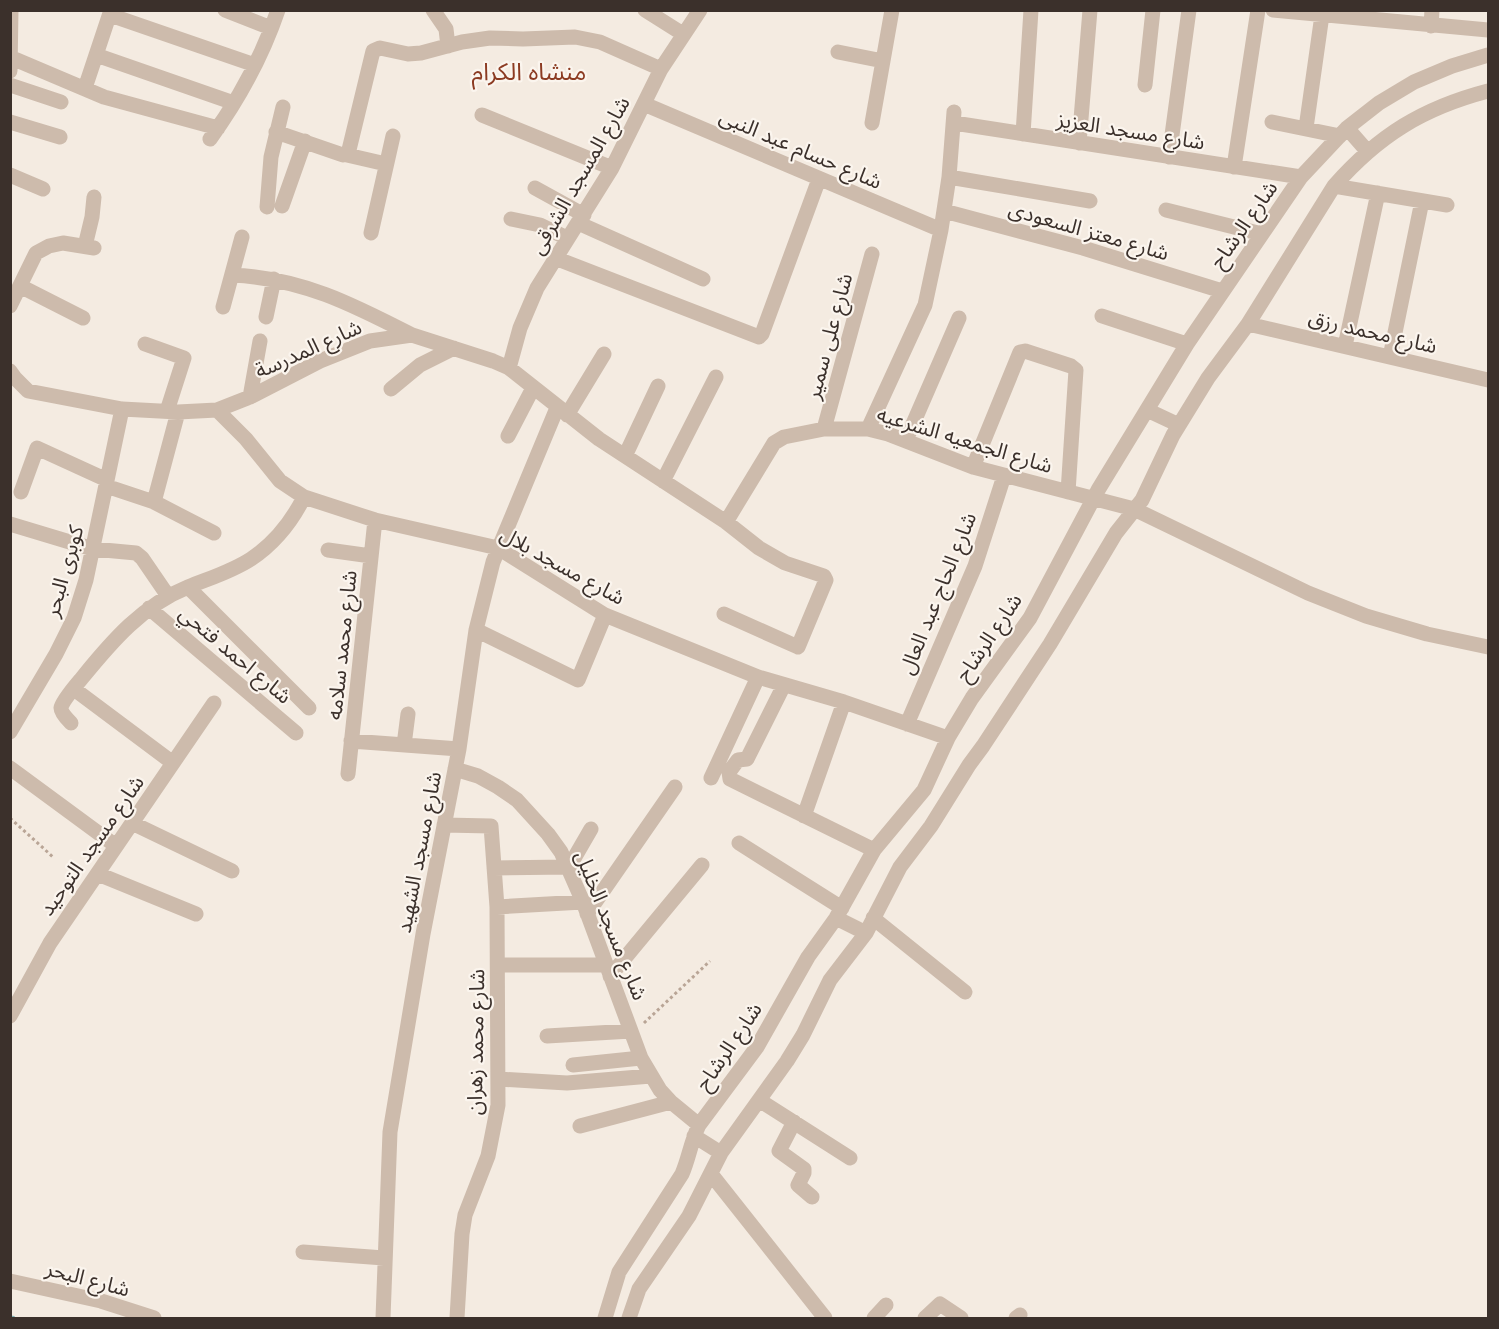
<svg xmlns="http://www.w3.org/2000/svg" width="1499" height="1329" viewBox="0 0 1499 1329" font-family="Quicksand,'Noto Sans Arabic',sans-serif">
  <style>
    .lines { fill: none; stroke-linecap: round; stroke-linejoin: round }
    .stream { stroke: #7fb0b2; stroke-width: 4.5 }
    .path { stroke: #b9a596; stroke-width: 3; stroke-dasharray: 3 3; stroke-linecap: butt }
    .street { stroke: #cdbbac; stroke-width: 15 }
    .labels { text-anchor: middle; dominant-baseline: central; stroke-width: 4.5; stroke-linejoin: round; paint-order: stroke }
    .street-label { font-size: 21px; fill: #3b302b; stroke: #fbf5ee }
    .quarter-label { font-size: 24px; fill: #8c3b22; stroke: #fbf5ee }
  </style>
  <rect width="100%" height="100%" fill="#f4ebe1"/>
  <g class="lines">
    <!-- stream -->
    <path class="stream" d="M10 1318H13"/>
    <!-- path -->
    <path class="path" d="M10 818 53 857
      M644 1023 710 961"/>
    <!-- street -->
    <path class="street" d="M225 10 271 28
      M433 10 446 29 448 46
      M645 10 683 34
      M1273 10 1488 30
      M110 15 255 65
      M1431 26 1432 10
      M838 52 883 61
      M96 55 234 103
      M12 58 104 97 218 128
      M10 71 11 10
      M10 85 61 102
      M1145 85 1153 10
      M85 88 111 10
      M644 104 941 230
      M482 115 612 168
      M10 122 60 137
      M1272 122 1340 136
      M872 123 892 10
      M954 123 1301 177
      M1306 128 1322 15
      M1347 128 1368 152
      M276 132 343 155 348 154 373 51 380 48 408 54 421 53 462 42 490 38 523 39 575 37 600 42 661 69
      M1023 134 1031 10
      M210 139C239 99 262 57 278 10
      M1079 143 1090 10
      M347 155 386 164
      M1169 157 1189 10
      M1234 167 1258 10
      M10 175 43 189
      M949 177 1090 201
      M1334 186 1447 205
      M535 188 584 215
      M282 206 305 141
      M267 207 271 157 283 107
      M1166 210 1262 234
      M944 211 1083 248 1222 291
      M511 219 540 225 567 238
      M578 223 703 279
      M371 233 393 136
      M85 246 92 217 94 197
      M555 258 759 337 762 334 819 179
      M232 275C301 278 352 304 412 335
      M20 286 83 318
      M10 306 36 253 49 246 63 243 94 248
      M223 307 242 237
      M1102 316 1187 344
      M266 317 274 279
      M1248 324 1488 380
      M145 344 184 358 167 411
      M1345 346 1378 193
      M1390 357 1422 201
      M509 368 520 328 537 288 612 168 661 69 700 10
      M10 371 15 378 28 391 122 409 178 412 217 410 250 397 320 361 370 341 412 335 493 361 509 368 599 439 726 522 759 548 785 563 824 576 826 580 798 647 724 614
      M391 389 420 365 454 348
      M250 397 260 341
      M217 410 246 439 280 481 304 497 375 520 498 548 605 615 758 677 844 702 948 738
      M1147 410 1179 425
      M567 415 604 354
      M824 429 872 254
      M868 429 925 305 941 230 949 177 954 112
      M508 436 533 388
      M906 440 959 318
      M625 456 658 386
      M973 467 1020 352 1025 351 1071 366 1076 370 1068 492
      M663 481 716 377
      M106 486 154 502 214 533
      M21 492 37 448 107 480
      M154 502 178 412
      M726 522 774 443 784 437 824 429H868L888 434 973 467 1134 509 1308 593 1366 616 1427 634 1488 647
      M10 524 93 549 136 553 142 558 168 596
      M328 550 371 556
      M188 587 309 708
      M149 608 296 733
      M476 630 578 680 605 615
      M784 685 747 759 738 760 729 772 730 779 874 850
      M74 689 173 763
      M71 723C68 720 61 713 61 708 62 701 77 684 82 678 112 641 143 605 188 587 210 578 231 572 251 559 275 543 291 523 304 497
      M907 724 975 566 1004 476
      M10 732 56 654 74 618 86 580 122 409
      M351 741 459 749
      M404 745 408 714
      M10 768 116 846
      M455 769 478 776 498 787 517 800 548 834 561 852 583 902 641 1058 660 1090 671 1102 699 1125
      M348 774 375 520
      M711 778 758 677
      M804 816 844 702
      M132 823 232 871
      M444 825 491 826 497 907 498 1105 488 1156 465 1215 462 1234 457 1318
      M739 843 842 908
      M494 868 569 867 591 829
      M98 874 196 914
      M497 907 583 902
      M587 914 675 787
      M836 918 866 933
      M873 918 965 992
      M498 965H606
      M610 976 702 865
      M10 1016 50 943 214 703
      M547 1036 631 1031
      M573 1065 641 1058
      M498 1079 567 1083 651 1076
      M759 1100 850 1158
      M794 1122 779 1151 804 1169V1173L798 1185 812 1197
      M580 1126 671 1102
      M694 1136 721 1153
      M711 1174 825 1318
      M303 1252 384 1258
      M10 1281 101 1301 154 1318
      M383 1318 390 1132 423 934 459 749 476 630 493 562 557 408
      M605 1318 619 1272 682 1174C689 1158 691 1141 699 1125L757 1047 808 957 836 918 874 850 924 790 948 738 972 698 1030 618 1098 490 1187 344 1301 177 1347 128 1379 103 1414 82 1452 66 1488 55
      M629 1318 639 1289 689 1216 721 1153 787 1061 803 1035 830 980 866 933 900 867 931 826 969 765 983 746 1050 644 1116 533 1142 500 1173 435 1208 378 1248 324 1334 186C1379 135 1423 108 1488 91
      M874 1318 886 1305
      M925 1318 940 1304 961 1318
      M1016 1318 1020 1315"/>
  </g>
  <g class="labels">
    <!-- street labels -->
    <g class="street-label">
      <text transform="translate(1131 130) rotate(9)">شارع مسجد العزيز</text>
      <text transform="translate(801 148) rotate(23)">شارع حسام عبد النبى</text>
      <text transform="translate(579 175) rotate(-60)">شارع المسجد الشرقى</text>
      <text transform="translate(1243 224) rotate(-55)">شارع الرشاح</text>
      <text transform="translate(1089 230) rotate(16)">شارع معتز السعودى</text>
      <text transform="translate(1373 331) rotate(13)">شارع محمد رزق</text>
      <text transform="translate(828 336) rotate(-75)">شارع على سمير</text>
      <text transform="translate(308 348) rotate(-24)">شارع المدرسة</text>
      <text transform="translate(965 439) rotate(17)">شارع الجمعيه الشرعيه</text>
      <text transform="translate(563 565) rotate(29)">شارع مسجد بلال</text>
      <text transform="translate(63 571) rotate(-74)">كوبرى البحر</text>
      <text transform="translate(937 593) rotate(-68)">شارع الحاج عبد العال</text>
      <text transform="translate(988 637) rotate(-56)">شارع الرشاح</text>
      <text transform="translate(341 645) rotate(-84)">شارع محمد سلامه</text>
      <text transform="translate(236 654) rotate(40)">شارع احمد فتحي</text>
      <text transform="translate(91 845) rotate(-55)">شارع مسجد التوحيد</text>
      <text transform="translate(418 852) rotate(-79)">شارع مسجد الشهيد</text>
      <text transform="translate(612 925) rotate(68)">شارع مسجد الخليل</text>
      <text transform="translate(475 1042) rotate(-89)">شارع محمد زهران</text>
      <text transform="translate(728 1046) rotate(-56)">شارع الرشاح</text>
      <text transform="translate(88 1278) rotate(15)">شارع البحر</text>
    </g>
    <!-- quarter labels -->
    <g class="quarter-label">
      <text x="529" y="71">منشاه الكرام</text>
    </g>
  </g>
  <!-- border -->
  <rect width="1499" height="1329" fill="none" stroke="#3b302b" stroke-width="24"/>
</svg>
